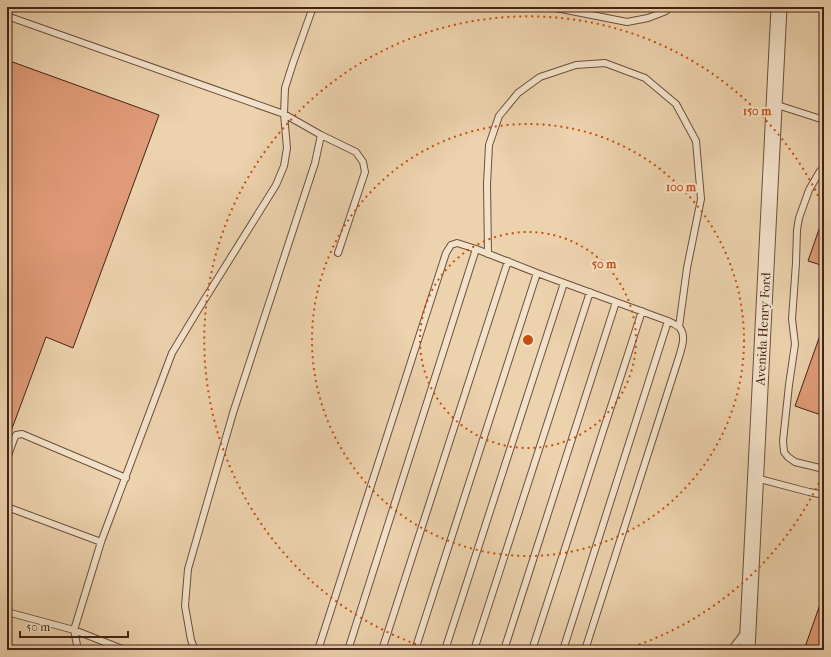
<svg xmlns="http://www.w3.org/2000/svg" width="831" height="657" viewBox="0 0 831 657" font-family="'IM FELL French Canon',serif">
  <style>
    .building { fill: #e09b78; stroke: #442317 }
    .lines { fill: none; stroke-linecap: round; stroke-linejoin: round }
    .service-casing { stroke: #6e4f3c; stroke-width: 8 }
    .tertiary-casing { stroke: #6e4f3c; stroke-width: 17 }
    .service { stroke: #f3e2ca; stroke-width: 6 }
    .tertiary { stroke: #f3e2ca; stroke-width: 15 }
    .ring { fill: none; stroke: #c74e0e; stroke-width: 2; stroke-dasharray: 2 4 }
    .labels { text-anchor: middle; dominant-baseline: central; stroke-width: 4; stroke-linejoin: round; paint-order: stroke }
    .street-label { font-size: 13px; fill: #442317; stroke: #f3e2ca }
    .centre { fill: #c74e0e; stroke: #f3e2ca; stroke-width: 2 }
    .ring-label { font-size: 12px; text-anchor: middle; font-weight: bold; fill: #c74e0e; stroke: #f3e2ca; stroke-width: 4; stroke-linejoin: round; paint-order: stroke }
  </style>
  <rect width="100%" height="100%" fill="#ecd2ad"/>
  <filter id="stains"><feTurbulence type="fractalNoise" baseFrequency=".005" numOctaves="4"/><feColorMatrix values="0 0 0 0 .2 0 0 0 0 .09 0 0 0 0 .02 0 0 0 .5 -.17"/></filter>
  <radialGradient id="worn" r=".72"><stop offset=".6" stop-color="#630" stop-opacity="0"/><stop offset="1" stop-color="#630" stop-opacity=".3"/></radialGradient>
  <!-- building -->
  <path class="building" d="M7 60 159 115 73 348 46 337 7 442Z
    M824 215V266L808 261Z
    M824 324V416L795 406Z
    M824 593V650H804Z"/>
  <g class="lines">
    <!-- service casing -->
    <g class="service-casing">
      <path id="service" d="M551 7 627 22 648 18 666 11 670 7
        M7 16 284 114 321 135 315 163 233 413 188 569 185 606 191 640 195 650
        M774 104 824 120
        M321 135 356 152 363 162 365 172 338 253
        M824 171H820L809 190 799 218 797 230 796 263 792 319 795 344 789 385 783 441 784 452 788 457 795 462 824 469
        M488 254 487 184 489 145 499 116 518 93 540 77 576 65 605 63 645 78 676 104 696 141 701 199 687 268 679 327
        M7 458 14 439 16 435 22 434 126 478
        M756 478 809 492 824 495
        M7 507 101 542
        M7 612 74 630 125 650
        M78 650 74 630 101 542 172 353 198 310 276 185 284 166 287 148 284 114 285 88 293 63 313 7
        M318 650 446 253 451 245 457 243 476 249 537 273 668 321C672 323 677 325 680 328 686 336 682 347 679 357L585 650
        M348 650 476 249
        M382 650 508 261
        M415 650 537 273
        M445 650 564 283
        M474 650 590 292
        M504 650 616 302
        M532 650 642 311
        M563 650 668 321
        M731 650 745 632"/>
    </g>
    <!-- tertiary casing -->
    <g class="tertiary-casing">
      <path id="tertiary" d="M747 650 779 7"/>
    </g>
    <!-- service -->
    <use href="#service" class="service"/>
    <!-- tertiary -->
    <use href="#tertiary" class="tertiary"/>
  </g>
  <!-- distance rings -->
  <g class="ring">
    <circle cx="528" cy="340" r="108"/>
    <circle cx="528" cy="340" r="216"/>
    <path d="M824 472A324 324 0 0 1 623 650M433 650A324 324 0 1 1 824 208"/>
  </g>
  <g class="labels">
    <!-- street labels -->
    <g class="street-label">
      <text transform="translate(763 329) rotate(-87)">Avenida Henry Ford</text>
    </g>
  </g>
  <circle cx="528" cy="340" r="6" class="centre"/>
  <g class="ring-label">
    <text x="757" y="115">150 m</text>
    <text x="681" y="191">100 m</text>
    <text x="604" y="268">50 m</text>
  </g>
  <!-- margin -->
  <rect width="831" height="657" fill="none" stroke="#ecd2ad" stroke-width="24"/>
  <rect x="8" y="8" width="815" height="641" fill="none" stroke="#442317" stroke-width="2"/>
  <rect x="12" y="12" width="807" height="633" fill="none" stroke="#442317"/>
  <!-- scale -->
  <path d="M20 631v6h108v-6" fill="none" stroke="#442317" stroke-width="2"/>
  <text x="26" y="631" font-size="12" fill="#442317" stroke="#f3e2ca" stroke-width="3" paint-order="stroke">50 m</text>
  <rect width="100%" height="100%" filter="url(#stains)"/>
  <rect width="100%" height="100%" fill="url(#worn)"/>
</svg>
